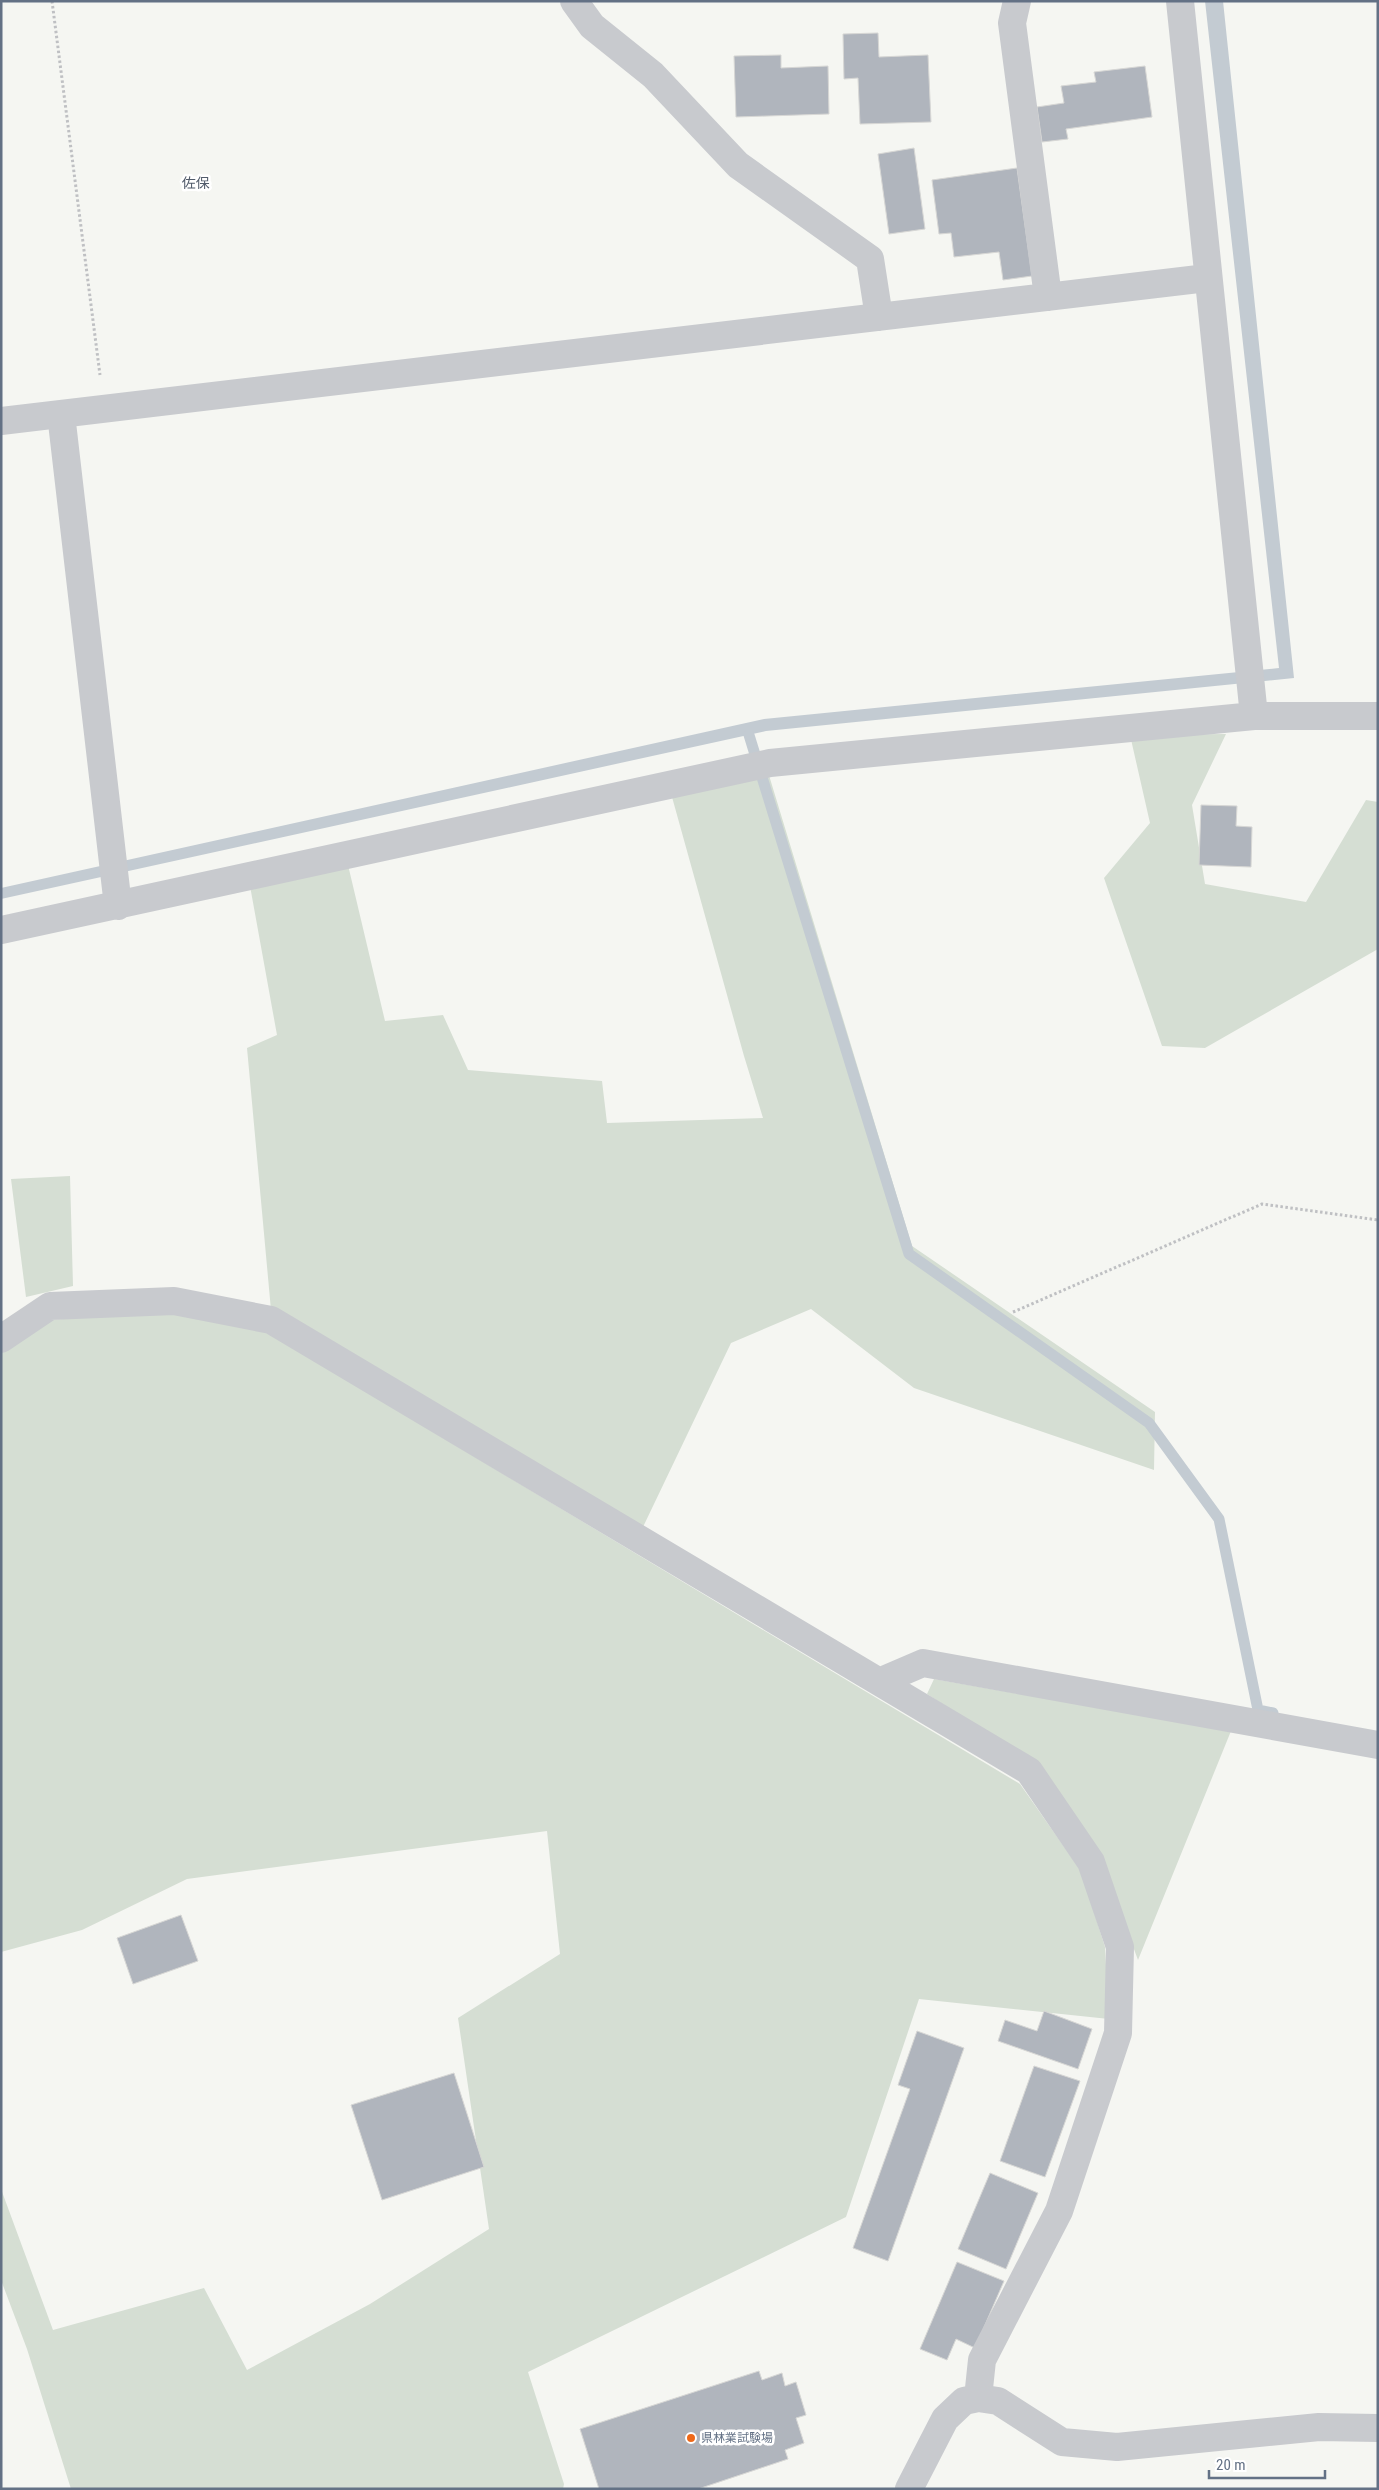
<svg xmlns="http://www.w3.org/2000/svg" width="1379" height="2490" viewBox="0 0 1379 2490" font-family="'Roboto Condensed','Noto Sans JP',sans-serif">
  <style>
    .green { fill: #d5ded3 }
    .water { fill: #c3cbd2 }
    .lines { fill: none; stroke-linecap: round; stroke-linejoin: round }
    .stream { stroke: #c3cbd2; stroke-width: 11 }
    .building { fill: #b0b5bd; stroke: #d7d7d5 }
    .path { stroke: #bfc0c3; stroke-width: 3; stroke-dasharray: 2.5 2.5; stroke-linecap: butt }
    .minor { stroke: #c8cace; stroke-width: 28 }
    .poi-dot { fill: #ef6919; stroke: #fff; stroke-width: 2 }
    .labels { text-anchor: middle; dominant-baseline: central; stroke-width: 5; stroke-linejoin: round; paint-order: stroke }
    .poi-label { font-size: 12px; fill: #637185; stroke: #fff; text-anchor: start }
    .neighbourhood-label { font-size: 14px; fill: #515b6a; stroke: #fff }
  </style>
  <rect width="100%" height="100%" fill="#f5f6f2"/>
  <!-- green -->
  <path class="green" d="M1226 734 1192 805 1205 884 1306 902 1366 800 1378 802V949L1205 1048 1162 1046 1104 878 1150 823 1130 735Z
    M768 772 912 1246 1155 1412 1154 1470 914 1388 811 1309 731 1343 643 1527 271 1310 247 1048 277 1035 250 886 348 865 385 1021 443 1015 468 1070 602 1081 607 1123 763 1118 744 1056 672 797Z
    M70 1176 73 1286 26 1297 11 1179Z
    M174 1309 260 1328 1020 1784 1081 1871 1105 1947 1109 2019 919 1999 846 2217 528 2372 564 2484 563 2489H71L27 2349 1 2280V2189L53 2330 204 2288 247 2370 370 2304 489 2229 458 2018 560 1954 547 1831 187 1879 82 1930 1 1952V1351L51 1320Z
    M934 1679 1231 1731 1138 1960 1100 1857 1038 1766 927 1694Z"/>
  <!-- water -->
  <path class="water" d="M1205 1H1223L1294 678 766 731 1 899V888L764 719 1279 668Z"/>
  <g class="lines">
    <!-- stream -->
    <path class="stream" d="M749 735 909 1254 1149 1423 1219 1519 1258 1710 1273 1713"/>
  </g>
  <!-- building -->
  <path class="building" d="M878 33 879 57 928 55 931 122 860 124 858 78 844 79 843 34Z
    M781 55V68L828 66 829 114 736 117 734 56Z
    M1145 66 1152 117 1066 129 1068 139 1042 142 1037 107 1064 103 1061 86 1096 82 1094 72Z
    M914 148 925 229 889 234 878 154Z
    M1017 168 1032 276 1003 280 999 252 954 257 951 233 939 234 932 180Z
    M1201 805 1237 806 1236 826 1252 827 1251 867 1199 865Z
    M181 1915 198 1961 133 1984 117 1938Z
    M1044 2011 1092 2029 1078 2069 998 2041 1005 2020 1037 2031Z
    M917 2031 964 2048 888 2261 853 2248 910 2089 898 2085Z
    M1034 2066 1080 2081 1045 2177 1000 2161Z
    M454 2073 484 2167 382 2200 351 2105Z
    M990 2173 1038 2193 1006 2269 958 2249Z
    M957 2262 1004 2281 975 2348 956 2339 947 2360 920 2349Z
    M759 2371 762 2380 782 2373 785 2386 796 2382 806 2415 796 2418 804 2443 785 2450 788 2459 698 2489H599L580 2429Z"/>
  <g class="lines">
    <!-- path -->
    <path class="path" d="M52 1 100 375
      M1013 1312 1262 1204 1378 1220"/>
    <!-- minor -->
    <path class="minor" d="M574 1 592 26 653 75 738 165 870 259 879 317
      M1017 1 1012 23 1048 297
      M1180 1 1254 716
      M61 414 118 906
      M1 421 1207 278
      M1 930 770 763 1254 716H1378
      M1 1339 50 1306 174 1301 271 1320 1029 1771 1091 1862 1120 1947 1118 2033 1059 2211 982 2360 978 2398
      M881 1681 923 1663 1378 1745
      M909 2489 945 2419 964 2401 978 2398 998 2401 1062 2442 1117 2447 1319 2427 1378 2428"/>
  </g>
  <!-- markers -->
  <circle class="poi-dot" cx="691" cy="2438" r="5"/>
  <g class="labels">
    <!-- poi labels -->
    <g class="poi-label">
      <text x="701" y="2438">県林業試験場</text>
    </g>
    <!-- neighbourhood labels -->
    <g class="neighbourhood-label">
      <text x="196" y="183">佐保</text>
    </g>
  </g>
  <!-- border -->
  <rect width="1379" height="2490" fill="none" stroke="#637185" stroke-width="5"/>
  <!-- scale -->
  <path d="M1209 2470v8h116v-8" fill="none" stroke="#637185" stroke-width="2.5"/>
  <text x="1216" y="2470" font-size="15" fill="#637185" stroke="#ffffff" stroke-width="4" paint-order="stroke">20 m</text>
</svg>
